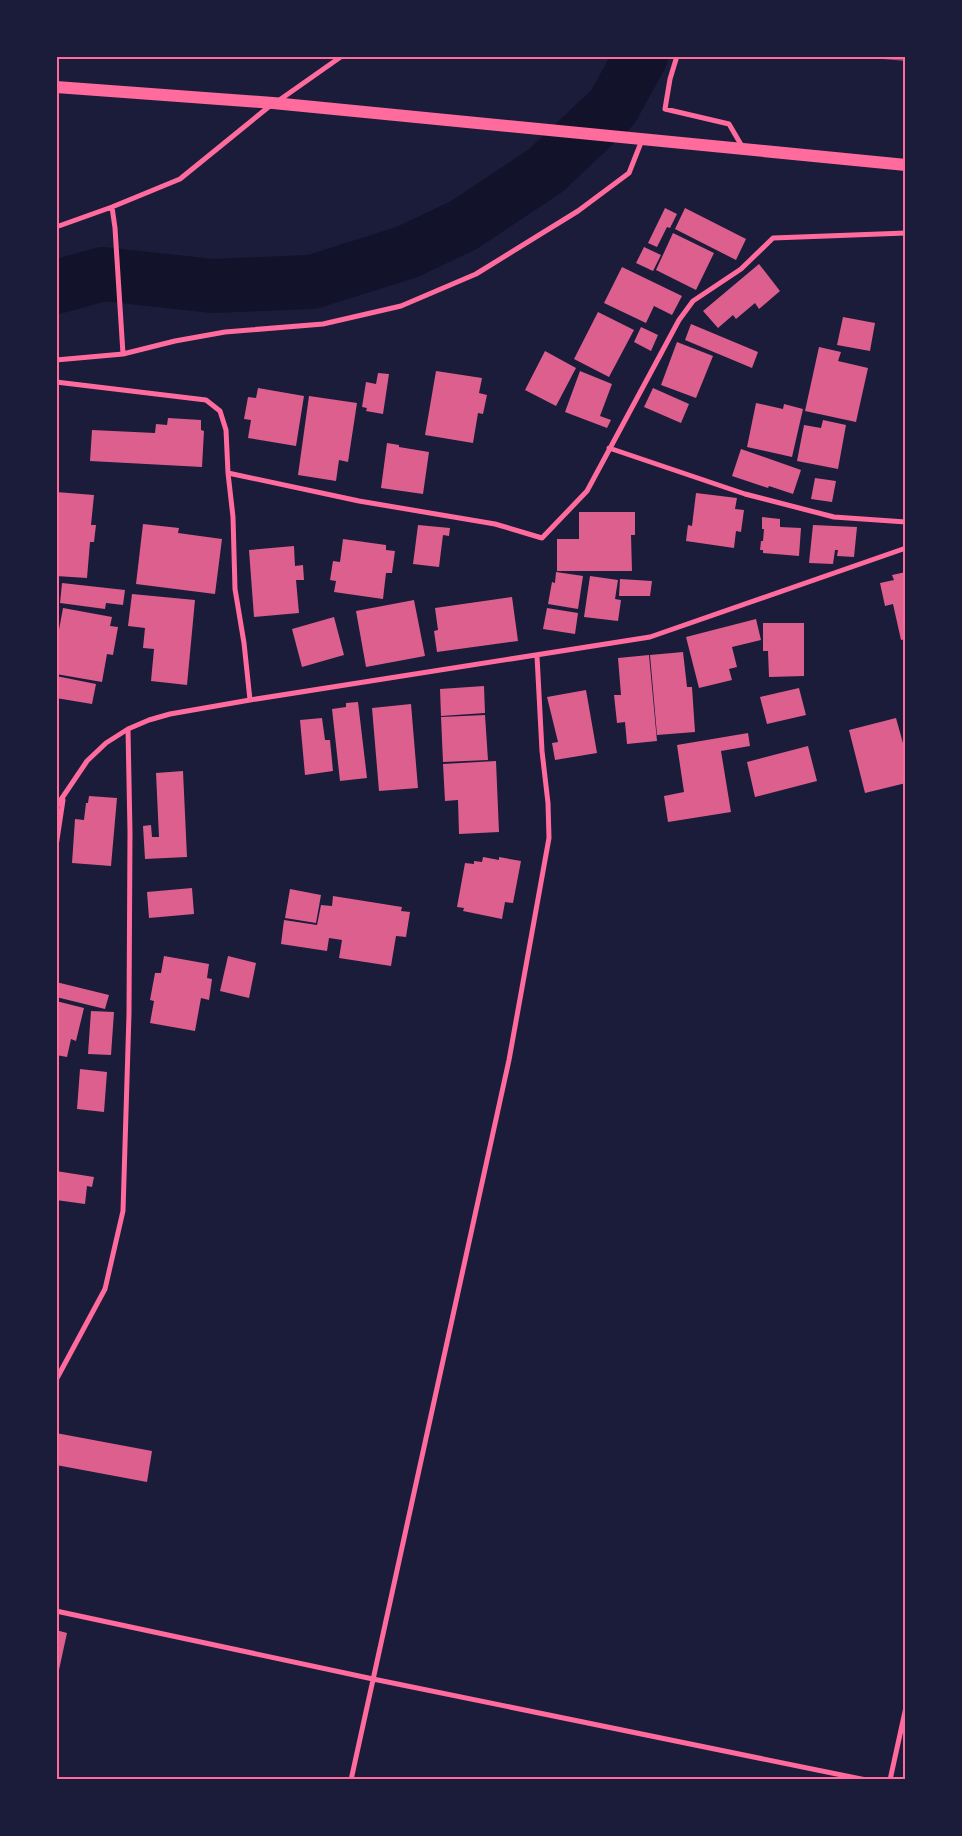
<svg xmlns="http://www.w3.org/2000/svg" width="962" height="1836" viewBox="0 0 962 1836" font-family="Commissioner,sans-serif">
  <style>
    .lines { fill: none; stroke-linecap: round; stroke-linejoin: round }
    .river { stroke: #12122b; stroke-width: 54 }
    .building { fill: #dd5f8e }
    .minor { stroke: #ff6b9d; stroke-width: 5 }
    .primary { stroke: #ff6b9d; stroke-width: 12 }
    .rail { stroke: #a44b75; stroke-width: 4 }
    .neatline { fill: none; stroke: #ff6b9d; stroke-width: 2 }
  </style>
  <rect width="100%" height="100%" fill="#1b1b3a"/>
  <g class="lines">
    <!-- river -->
    <path class="river" d="M56 287 103 274 212 286 312 282 407 252 464 225 545 171 613 107 641 56"/>
  </g>
  <!-- building -->
  <path class="building" d="M665 208 677 214 670 228 667 227 657 247 648 243Z
    M685 208 746 239 736 260 675 229Z
    M673 233 714 253 696 290 656 270Z
    M644 247 661 255 653 271 636 263Z
    M759 264 780 291 759 309 755 303 736 319 733 315 718 328 703 311Z
    M622 267 682 296 672 315 654 306 646 323 604 303Z
    M598 312 634 330 609 377 574 359Z
    M843 317 875 323 870 351 837 345Z
    M691 324 758 352 752 368 685 340Z
    M641 327 658 335 651 351 634 342Z
    M677 342 713 356 696 398 661 385Z
    M819 347 841 352 838 361 868 368 856 422 805 411Z
    M545 351 576 368 556 406 525 390Z
    M436 371 482 378 479 393 487 395 483 414 478 413 473 443 425 435Z
    M580 371 612 384 600 416 611 420 607 428 565 412Z
    M378 373 389 374 383 414 366 411 367 408 362 407 366 382 376 384Z
    M258 388 304 396 296 446 248 438 251 420 244 419 248 397 256 398Z
    M653 388 689 404 681 423 644 407Z
    M309 396 357 403 348 462 339 460 336 481 298 475Z
    M756 403 783 409 784 404 803 409 792 457 747 447Z
    M168 418 201 420V430L204 431 202 467 90 461 92 430 155 433 156 424 167 425Z
    M823 420 846 425 838 469 797 461 804 425 821 428Z
    M387 443 399 445V447L429 452 423 494 381 488Z
    M741 449 801 470 793 494 769 486 768 488 732 476Z
    M815 478 836 481 832 502 811 499Z
    M56 492 94 495 91 525H96L94 542H90L87 578 56 576Z
    M696 493 737 498 735 509 744 510 741 532 736 531 734 548 686 541 688 525 692 526Z
    M579 512H635V535H631L632 571H557V539H579Z
    M762 517 780 519V527L801 528 799 556 763 553V550H760L761 541H763L764 529H762Z
    M143 524 179 528 178 533 222 539 215 594 136 584Z
    M418 525 450 528 449 536 443 535 439 567 413 564Z
    M813 525 857 527 854 557 837 556 838 550H835L833 564 809 563Z
    M343 539 386 545V550L395 551 392 573H386L383 599 334 592 336 581 330 580 333 561 340 562Z
    M294 546 295 566 303 565 304 580H296L299 613 254 617 249 550Z
    M556 572 583 576 578 609 548 604 552 582 555 583Z
    M906 572V639L901 640 893 604 885 606 880 583 894 580 892 575Z
    M590 576 618 580 615 599 621 600 618 621 584 617Z
    M620 579 652 581 650 596H619Z
    M62 583 125 590 123 605 106 603 105 609 60 603Z
    M132 594 195 600 187 685 151 681 154 649 143 648 145 628 128 626Z
    M512 597 518 641 437 652 434 631 438 630 435 608Z
    M414 600 425 656 366 667 356 611Z
    M63 608 112 617 110 626 118 627 113 655 107 654 102 682 56 674V646Z
    M547 608 578 613 575 634 543 629Z
    M334 617 344 655 302 667 292 629Z
    M756 619 761 640 732 647 737 667 729 669 732 680 699 688 686 637Z
    M763 623H804V676L769 677 768 651H763Z
    M683 652 687 687H692L695 732 657 735 650 655Z
    M649 655 657 741 627 744 625 722 617 723 614 695H621L618 658Z
    M56 676 96 684 92 704 56 698Z
    M484 686 485 713 441 716 440 689Z
    M799 688 806 715 767 724 760 697Z
    M586 690 597 753 555 760 552 743 558 742 547 697Z
    M358 702 367 778 340 781 332 709 346 707V703Z
    M411 704 418 788 379 791 372 708Z
    M485 715 488 760 443 762 441 717Z
    M322 718 325 740H330L333 771 305 775 300 720Z
    M896 718 906 754V783L865 793 849 730Z
    M748 733 750 746 721 751 731 812 668 822 664 796 684 792 677 745Z
    M808 746 817 781 755 797 747 762Z
    M496 761 499 832 459 834 458 800 445 801 443 764Z
    M183 771 187 857 145 859 143 826 151 825 152 837H159L156 773Z
    M89 796 117 798 111 866 72 863 75 819 84 820 86 803H88Z
    M483 857 499 860V857L521 861 513 903 505 902 502 919 463 911 464 908 457 907 465 863 474 864V861L482 862Z
    M192 888 194 914 149 918 147 892Z
    M290 889 321 895 316 923 285 918Z
    M333 896 402 907 401 911 410 912 406 937 396 936 391 966 339 958 342 940 329 938 327 951 281 944 284 920 317 925 321 905 332 906Z
    M164 956 209 964 207 978 212 979 209 1000 201 998 195 1031 150 1023 154 1001 150 1000 155 973H161Z
    M228 956 256 963 249 998 220 991Z
    M56 982 109 995 105 1009 56 997Z
    M56 1001 84 1008 76 1041 71 1039 67 1057 56 1055Z
    M91 1011 114 1012 111 1055 88 1054Z
    M80 1069 107 1072 104 1112 77 1109Z
    M56 1171 94 1177 92 1187 87 1186 85 1204 56 1200Z
    M56 1433 152 1451 147 1482 56 1465Z
    M56 1630 67 1633 57 1679H56Z"/>
  <g class="lines">
    <!-- minor -->
    <path class="minor" d="M677 56 670 79 665 109 729 124 743 148
      M278 101 342 56
      M112 207 115 228 123 354
      M56 227 112 207 180 179 271 105
      M56 360 123 354 175 341 225 332 323 324 401 306 476 274 578 211 629 173 642 140
      M56 382 206 400 220 411 226 430 228 473 233 517 235 589 244 643 250 700
      M609 448 745 494 834 517 906 522
      M228 473 359 501 495 524 542 538 587 491 679 320 693 301 741 269 773 238 906 233
      M56 807 87 761 106 743 128 729 149 720 170 714 250 700 650 637 906 548
      M56 846 63 800
      M56 1380 105 1289 123 1211 129 1014 130 832 128 729
      M56 1611 373 1679 866 1780
      M351 1780 509 1060 549 838 548 803 542 751 537 656
      M890 1780 906 1707"/>
    <!-- primary -->
    <path class="primary" d="M56 87 273 103 906 165"/>
    <!-- rail -->
    <path class="rail" d="M871 56 906 59"/>
  </g>
  <!-- border -->
  <rect width="962" height="1836" fill="none" stroke="#1b1b3a" stroke-width="115"/>
  <rect x="58" y="58" width="846" height="1720" class="neatline"/>
</svg>
